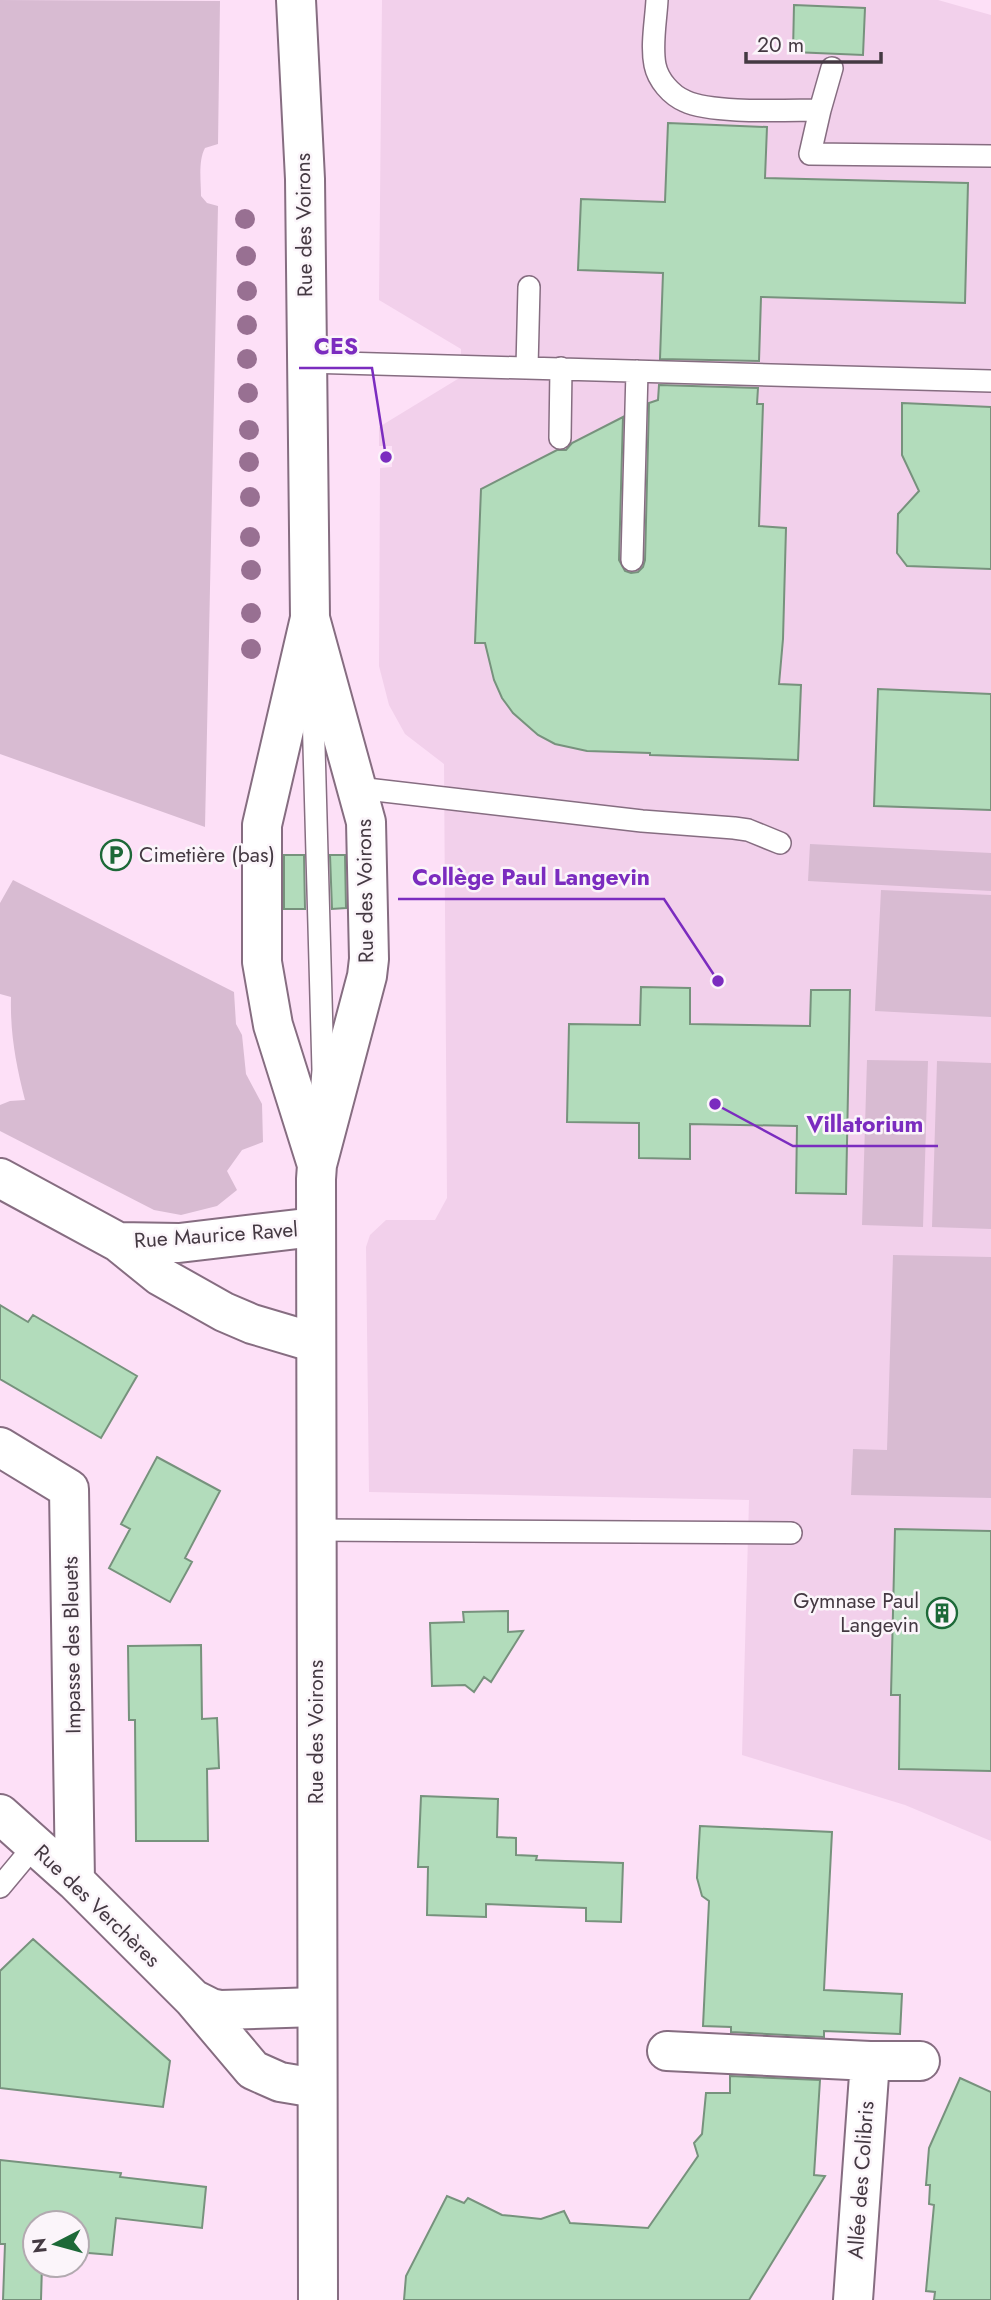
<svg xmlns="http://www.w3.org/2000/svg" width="991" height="2300" viewBox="0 0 991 2300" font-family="Jost,sans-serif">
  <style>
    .built { fill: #f2d0eb }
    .green { fill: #d8bbd2 }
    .building { fill: #b2dcbb; stroke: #77927d; stroke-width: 2 }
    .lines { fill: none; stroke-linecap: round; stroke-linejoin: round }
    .lane-casing { stroke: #866d81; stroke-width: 24 }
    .street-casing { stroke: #866d81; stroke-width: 42 }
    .secondary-casing { stroke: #866d81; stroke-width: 42 }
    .lane { stroke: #fff; stroke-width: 21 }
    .street { stroke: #fff; stroke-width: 38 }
    .secondary { stroke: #fff; stroke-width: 38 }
    .tree { fill: #987092 }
    .labels { text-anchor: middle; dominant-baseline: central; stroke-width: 5; stroke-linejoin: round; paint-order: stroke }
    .street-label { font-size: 21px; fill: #443942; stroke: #fbf5fa }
    .poi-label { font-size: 21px; fill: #443942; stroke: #fbf5fa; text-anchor: start }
    .leader { fill: none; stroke: #7b2cbf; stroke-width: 2.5 }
    .callout-dot { fill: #7b2cbf; stroke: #fbf5fa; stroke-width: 2.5 }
    .callout-label { font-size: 23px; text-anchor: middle; font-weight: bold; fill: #7b2cbf; stroke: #fbf5fa; stroke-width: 5; stroke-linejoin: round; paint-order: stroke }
  </style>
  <rect width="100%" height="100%" fill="#fde0f7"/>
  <!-- built -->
  <path class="built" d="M382 0H938L991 15V1841L905 1805 742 1755 749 1500 369 1492 366 1247 370 1235 386 1220H435L447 1198 444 764 405 734 389 705 379 666 380 468 392 467V446H379V427L461 377V349L379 300Z"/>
  <!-- green -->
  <path class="green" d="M0 0 220 1 218 144 205 148C198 161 201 181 201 196L207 203 218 206 205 827 0 754Z
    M810 844 991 853V891L808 881Z
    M13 880 234 992 236 1024 242 1035 246 1074 262 1104 263 1142 242 1150 227 1171 237 1190 217 1206 181 1215 154 1210 0 1131V1105L10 1101 25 1100C16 1065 10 1033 11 997L0 994V903Z
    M881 890 991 895V1017L875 1011Z
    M867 1060 928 1061 923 1227 862 1225Z
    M937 1061 991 1063V1229L932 1227Z
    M893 1255 991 1257V1498L851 1495 853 1449 887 1450Z"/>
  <!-- building -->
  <path class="building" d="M794 5 865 8 863 55 793 52Z
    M668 123 767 127 765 178 968 183 965 303 761 297 759 361 660 359 663 273 578 270 581 199 665 202Z
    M659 385 758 388 757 404H763L759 526 786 528 783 639 779 684 801 685 798 760 650 755V753L587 751 555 744 538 735 513 713 502 698 494 680 485 643H475L481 489 557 450H566L572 443 623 417 619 560 625 571 631 573 638 572 643 567 645 560 649 403 658 400Z
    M902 403 991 407V569L907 566 897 553 898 514 919 491 902 455Z
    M878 689 991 694V810L874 806Z
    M284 855H304L305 909H284Z
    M330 855H345L346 908 332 909Z
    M641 987 690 988V1024L810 1026 811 990H850L846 1194 796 1193 797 1126 690 1124V1159L639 1158V1123L567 1122 569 1024 640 1025Z
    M0 1305 28 1322 33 1315 137 1376 101 1438 0 1379Z
    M157 1457 220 1491 185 1558 192 1562 170 1602 109 1568 130 1529 121 1524Z
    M895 1529 991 1531V1771L899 1769 900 1695H891Z
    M508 1611V1632L523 1631 491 1682 484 1677 474 1692 465 1685 432 1686 430 1623 464 1622 463 1612Z
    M201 1645 202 1719 217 1718 219 1768 207 1769 208 1841H136L135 1720H129L128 1646Z
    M421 1796 498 1799 497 1837 516 1838V1855L537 1856 536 1860 623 1863 621 1922 586 1921V1908L486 1904V1917L427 1915 428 1867H418Z
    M700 1826 832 1832 824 1990 902 1994 900 2034 824 2031V2037L731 2032V2027L703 2026 709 1901 702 1896 697 1878Z
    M33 1939 170 2061 163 2107 0 2088V1971Z
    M730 2076 820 2080 814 2175 825 2176 749 2300H404L406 2276 447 2196 464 2203 468 2198 502 2215 541 2219 564 2211 570 2223 648 2228 698 2156 694 2143 702 2134 706 2093H730Z
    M960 2078 991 2092V2300H934L935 2292 926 2291 934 2205 929 2204 930 2185H926L929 2148Z
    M0 2160 121 2173 120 2177 206 2187 202 2228 116 2218 112 2255 77 2252V2223H35V2265H42L41 2300H3L5 2244H0Z"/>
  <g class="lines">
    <!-- lane casing -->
    <g class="lane-casing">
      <path id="lane" d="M657 0C656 20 651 45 655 65 658 80 671 95 685 101 712 114 787 110 820 110L810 154 991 156
        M820 110 832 68
        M306 362 991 381
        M527 367 529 287
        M560 438 561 368
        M632 560 637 371
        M312 674 323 1070 321 1096
        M358 788 642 821 734 828 748 830 780 843
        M316 1530 791 1533
        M0 1887 35 1845"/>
    </g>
    <!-- street casing -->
    <g class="street-casing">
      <path id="street" d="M0 1178 118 1242 160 1276 224 1312 252 1324 316 1343
        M118 1242 179 1243 315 1227
        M0 1447 69 1489 75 1881
        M0 1814 75 1881 193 1999 253 2070 280 2082 316 2088
        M193 1999 211 2008 220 2010 317 2007
        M667 2051 870 2061 853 2300
        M870 2061H920"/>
    </g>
    <!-- secondary casing -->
    <g class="secondary-casing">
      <path id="secondary" d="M296 0 305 179 310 618 262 825V962L273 1025 317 1165
        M310 618 366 822 369 959 367 976 317 1165 316 1179 318 2300"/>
    </g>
    <!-- lane -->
    <use href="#lane" class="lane"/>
    <!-- street -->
    <use href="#street" class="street"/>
    <!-- secondary -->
    <use href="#secondary" class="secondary"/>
  </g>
  <!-- trees -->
  <g class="tree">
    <circle cx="245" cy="219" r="10"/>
    <circle cx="246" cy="256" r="10"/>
    <circle cx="247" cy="291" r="10"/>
    <circle cx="247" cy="325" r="10"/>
    <circle cx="247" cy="359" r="10"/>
    <circle cx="248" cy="393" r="10"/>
    <circle cx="249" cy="430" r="10"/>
    <circle cx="249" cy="462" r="10"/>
    <circle cx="250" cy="497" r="10"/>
    <circle cx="250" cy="537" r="10"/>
    <circle cx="251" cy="570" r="10"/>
    <circle cx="251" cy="613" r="10"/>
    <circle cx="251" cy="649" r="10"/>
  </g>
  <!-- icons -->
  <defs>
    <g id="parking-ring" transform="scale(1.575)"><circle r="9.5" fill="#fbf5fa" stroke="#1d6938" stroke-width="1.5"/><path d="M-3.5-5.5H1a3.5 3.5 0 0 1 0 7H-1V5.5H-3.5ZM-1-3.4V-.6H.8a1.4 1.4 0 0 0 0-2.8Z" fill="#1d6938"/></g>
    <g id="building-ring" transform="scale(1.575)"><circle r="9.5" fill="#fbf5fa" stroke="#1d6938" stroke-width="1.5"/><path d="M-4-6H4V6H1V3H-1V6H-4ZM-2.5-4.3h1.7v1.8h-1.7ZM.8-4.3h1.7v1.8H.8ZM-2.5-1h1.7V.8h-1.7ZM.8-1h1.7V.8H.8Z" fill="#1d6938"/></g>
  </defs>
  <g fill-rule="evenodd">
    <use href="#parking-ring" x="116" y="855"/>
    <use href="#building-ring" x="942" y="1613"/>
  </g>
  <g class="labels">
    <!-- street labels -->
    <g class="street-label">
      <text transform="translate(304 225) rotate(-91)">Rue des Voirons</text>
      <text transform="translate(365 891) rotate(-91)">Rue des Voirons</text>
      <text transform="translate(216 1235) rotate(-4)">Rue Maurice Ravel</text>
      <text transform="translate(72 1645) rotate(-91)">Impasse des Bleuets</text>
      <text transform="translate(316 1732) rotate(-90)">Rue des Voirons</text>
      <text transform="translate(97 1906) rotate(44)">Rue des Verchères</text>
      <text transform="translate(861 2180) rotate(-86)">Allée des Colibris</text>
    </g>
    <!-- poi labels -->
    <g class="poi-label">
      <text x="139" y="855">Cimetière (bas)</text>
      <text x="919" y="1601" text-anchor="end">Gymnase Paul<tspan x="919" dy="24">Langevin</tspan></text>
    </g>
  </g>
  <!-- callouts -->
  <path class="leader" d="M386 457L372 368H299M718 981L664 899H398M715 1104L793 1146H938"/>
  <g class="callout-dot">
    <circle cx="386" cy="457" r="7"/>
    <circle cx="718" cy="981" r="7"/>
    <circle cx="715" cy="1104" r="7"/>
  </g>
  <g class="callout-label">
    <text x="336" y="354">CES</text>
    <text x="531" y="885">Collège Paul Langevin</text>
    <text x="865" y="1132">Villatorium</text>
  </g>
  <!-- north arrow -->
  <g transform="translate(56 2244) rotate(264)"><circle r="33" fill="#fbf5fa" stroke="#b2aab0" stroke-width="2"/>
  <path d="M0-5L12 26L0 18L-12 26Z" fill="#1d6938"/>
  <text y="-10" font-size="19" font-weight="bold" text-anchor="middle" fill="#443942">N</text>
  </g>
  <!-- scale -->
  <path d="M746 52v10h135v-10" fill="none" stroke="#443942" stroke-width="3.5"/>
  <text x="757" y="52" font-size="21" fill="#443942" stroke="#fbf5fa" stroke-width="5" paint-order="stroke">20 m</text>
</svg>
